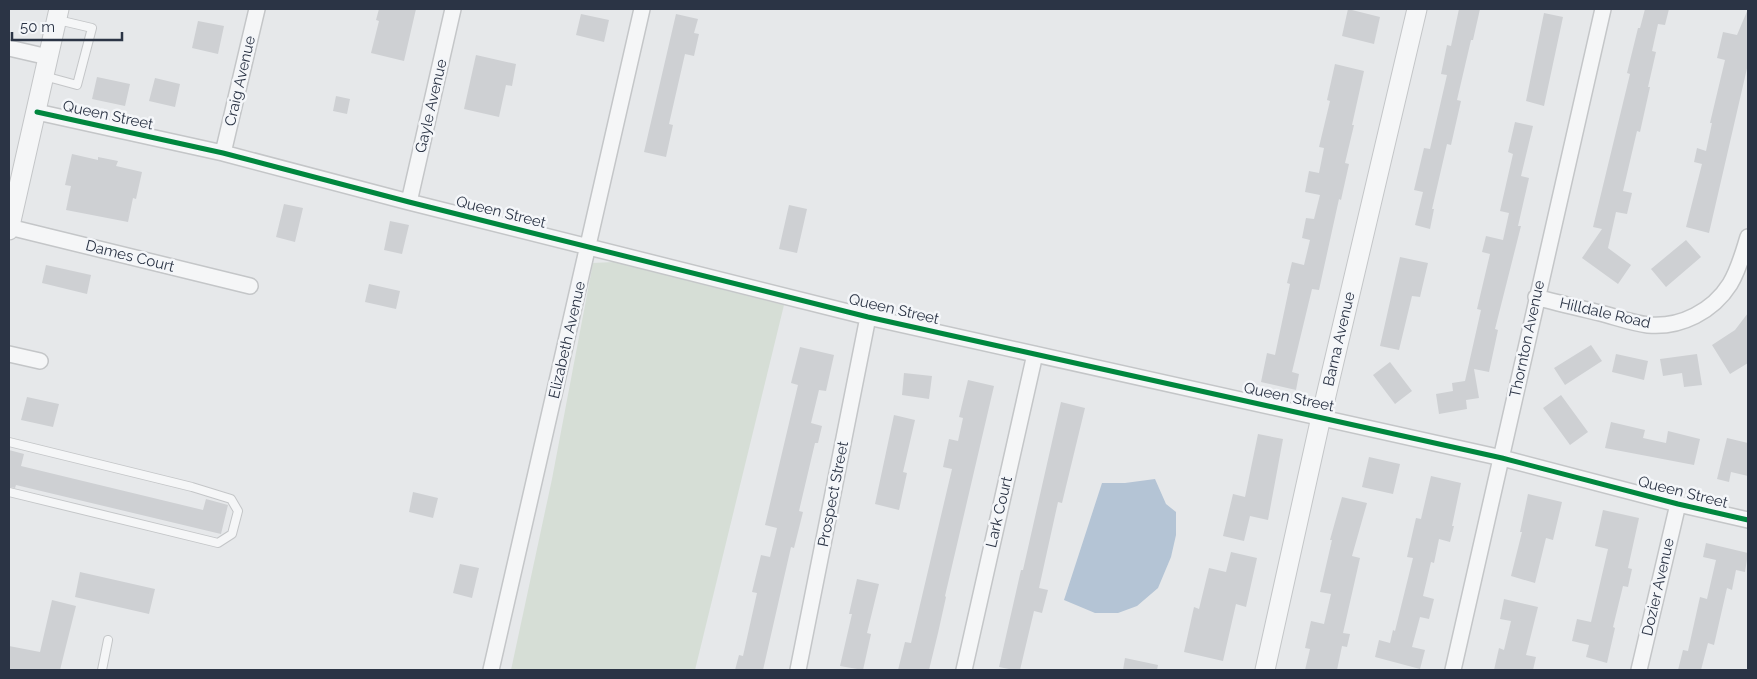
<svg xmlns="http://www.w3.org/2000/svg" width="1757" height="679" viewBox="0 0 1757 679" font-family="Raleway,sans-serif">
  <style>
    .green { fill: #d6ded6 }
    .water { fill: #b4c4d5 }
    .building { fill: #ced0d3 }
    .lines { fill: none; stroke-linecap: round; stroke-linejoin: round }
    .service-casing { stroke: #c4c6c8; stroke-width: 10 }
    .minor-casing { stroke: #c4c6c8; stroke-width: 18 }
    .tertiary-casing { stroke: #c4c6c8; stroke-width: 21 }
    .service { stroke: #f5f6f7; stroke-width: 8 }
    .minor { stroke: #f5f6f7; stroke-width: 15 }
    .tertiary { stroke: #f5f6f7; stroke-width: 19 }
    .cycleway-casing { stroke: #f4f6f9; stroke-width: 8 }
    .cycleway { stroke: #00873e; stroke-width: 5 }
    .labels { text-anchor: middle; dominant-baseline: central; stroke-width: 5; stroke-linejoin: round; paint-order: stroke }
    .street-label { font-size: 15px; fill: #2b3445; stroke: #f4f6f9 }
  </style>
  <rect width="100%" height="100%" fill="#e6e8ea"/>
  <!-- green -->
  <path class="green" d="M614 262 784 305 695 670H511L552 479 593 263Z"/>
  <!-- water -->
  <path class="water" d="M1155 479 1166 504 1176 512V535L1171 557 1158 588 1137 606 1118 613H1095L1064 600 1102 483H1125Z"/>
  <!-- building -->
  <path class="building" d="M379 9H416L404 61 371 53 379 21 376 20Z
    M1348 9 1380 17 1374 44 1342 36Z
    M1459 9H1480L1473 40H1471L1457 100 1461 101 1451 145 1447 144 1432 209H1434L1430 229 1415 225 1423 192 1414 190 1424 148 1430 149 1447 75 1441 74 1447 45 1451 46Z
    M1645 9H1669L1665 25 1658 24 1652 51 1656 52 1648 87H1650L1640 132 1637 131 1623 191 1632 193 1627 214 1616 212 1608 248 1631 265 1618 284 1582 258 1602 229 1593 227 1630 74 1627 73 1638 28H1640Z
    M1748 9V64L1709 233 1686 227 1702 164 1694 162 1697 148 1706 151 1712 123H1710L1725 60 1717 58 1723 32 1737 35Z
    M1544 13 1563 17 1544 106 1526 101Z
    M581 14 609 20 604 42 576 35Z
    M676 14 698 19 694 33 699 34 694 56 685 54 669 124 673 125 666 157 644 152Z
    M198 21 224 26 218 54 192 48Z
    M476 55 516 64 512 86 506 85 499 117 464 109Z
    M1335 64 1364 71 1352 125H1354L1345 163 1349 164 1341 200 1339 199 1319 290 1312 289 1292 372 1299 374 1296 390 1261 382 1267 353 1275 355 1290 284 1287 283 1292 262 1304 265 1310 240 1302 238 1306 218 1314 219 1320 195 1305 192 1309 171 1319 173 1324 148 1319 147 1330 101 1327 100Z
    M97 77 130 84 125 106 92 99Z
    M155 78 180 84 175 107 149 101Z
    M336 96 350 99 347 114 333 111Z
    M1515 122 1533 126 1521 176 1529 178 1518 226H1521L1495 329 1498 330 1489 372 1474 369 1479 398 1466 400 1467 409 1439 414 1436 394 1453 391 1452 383 1465 381 1481 310 1477 309 1490 254 1482 252 1486 236 1503 240 1509 213 1500 211 1513 154 1508 152Z
    M72 154 98 160V157L118 161 116 166 142 172 136 199 133 198 128 222 66 210 71 186 65 185Z
    M284 204 303 208 295 242 276 237Z
    M789 205 807 209 797 253 779 249Z
    M390 221 409 225 402 254 384 250Z
    M1686 240 1701 257 1666 287 1651 269Z
    M1400 257 1428 263 1420 297 1412 296 1399 350 1380 346Z
    M46 265 91 275 87 294 42 283Z
    M369 284 400 291 396 309 365 302Z
    M1748 313V363L1730 374 1712 345 1735 330Z
    M1591 345 1602 361 1565 385 1554 368Z
    M800 347 834 355 826 391 819 390 811 423 822 426 818 443H815L799 511 803 512 794 548 791 547 763 670H735L739 655 743 656 757 593 752 592 761 555 770 557 777 528 765 525 798 385 791 383Z
    M1616 354 1648 361 1644 380 1612 372Z
    M1697 354 1702 385 1684 387 1682 373 1663 376 1660 359Z
    M1390 362 1412 391 1395 404 1373 375Z
    M904 373 932 376 929 399 902 395Z
    M968 380 994 386 945 596 946 597 938 633 929 670H898L905 642 911 643 952 469 943 467 949 439 958 441 963 418 959 417Z
    M1561 395 1588 432 1570 445 1543 408Z
    M27 397 59 404 53 427 21 420Z
    M1061 402 1085 408 1062 503 1058 502 1039 588 1048 590 1042 613 1034 611 1020 670H1014L999 667 1021 570H1023Z
    M894 415 915 420 903 472 907 473 899 510 875 504Z
    M1611 422 1645 430 1643 438 1666 443 1668 431 1700 439 1694 465 1605 448Z
    M1258 434 1283 439 1268 520 1250 516 1244 541 1223 536 1233 494 1245 497Z
    M1727 438 1748 443V476L1731 472 1729 482 1717 479Z
    M9 450 24 454 21 466 203 510 206 499 228 505 221 534 16 485 15 488 9 487Z
    M1369 457 1400 464 1393 494 1362 487Z
    M1431 476 1461 483 1452 526H1454L1450 542 1439 539 1434 563 1431 562 1423 596 1434 599 1429 619 1420 617 1412 647 1425 650 1420 669 1375 657 1379 640 1390 643 1393 630 1395 631 1413 558 1407 557 1416 518 1421 519Z
    M413 492 438 498 433 518 409 512Z
    M1528 494 1562 502 1553 540 1546 538 1535 583 1511 576 1522 532H1520Z
    M1342 497 1367 503 1352 556 1360 558 1343 633 1350 634 1347 647 1342 646 1337 670H1305L1310 649 1305 648 1311 621 1324 624 1331 594 1320 592 1332 540H1330Z
    M1603 510 1639 518 1628 568 1632 569 1628 587 1623 586 1613 627 1615 628 1607 663 1586 657 1589 645 1572 641 1577 619 1591 622 1608 549 1595 546Z
    M1706 543 1748 553 1745 572 1736 570 1732 590 1727 588 1714 645 1708 643 1701 670H1678L1683 650 1688 651 1700 597 1707 599 1716 560 1703 557Z
    M1231 552 1257 558 1246 607 1236 604 1223 661 1184 652 1194 607 1199 609 1209 568 1226 572Z
    M460 564 479 568 472 598 453 593Z
    M80 572 155 589 149 614 75 597Z
    M857 579 879 584 867 633 871 634 863 670 840 666 852 614H849Z
    M1504 599 1538 607 1526 655 1536 657 1533 670H1494L1499 648 1504 650 1511 621 1500 619Z
    M52 600 76 606 60 670H9V646L40 652Z
    M1125 658 1158 665 1157 670H1123Z"/>
  <g class="lines">
    <!-- service casing -->
    <g class="service-casing">
      <path id="service" d="M44 76 77 85 92 28 58 20
        M9 442 192 487 231 499 238 511 232 534 218 543 9 492
        M102 670 108 640"/>
    </g>
    <!-- minor casing -->
    <g class="minor-casing">
      <path id="minor" d="M9 48 48 57
        M37 112 223 153 409 202 868 317 1502 458 1678 504 1748 520
        M223 153 257 9
        M409 202 453 9
        M9 227 250 286
        M1536 297C1557 303 1579 308 1600 313 1616 317 1632 323 1648 325 1681 328 1713 311 1730 284 1739 269 1743 253 1748 237
        M9 354 40 361
        M491 670 642 9
        M798 670 868 317
        M964 670 1035 354
        M1453 670 1603 9
        M1639 670 1678 504"/>
    </g>
    <!-- tertiary casing -->
    <g class="tertiary-casing">
      <path id="tertiary" d="M9 230 59 9
        M1265 670 1321 417 1417 9"/>
    </g>
    <!-- service -->
    <use href="#service" class="service"/>
    <!-- minor -->
    <use href="#minor" class="minor"/>
    <!-- tertiary -->
    <use href="#tertiary" class="tertiary"/>
    <!-- cycleway casing -->
    <g class="cycleway-casing">
      <path id="cycleway" d="M37 112 223 153 409 202 868 317 1502 458 1678 504 1748 520"/>
    </g>
    <!-- cycleway -->
    <use href="#cycleway" class="cycleway"/>
  </g>
  <g class="labels">
    <!-- street labels -->
    <g class="street-label">
      <text transform="translate(240 81) rotate(-77)">Craig Avenue</text>
      <text transform="translate(431 106) rotate(-77)">Gayle Avenue</text>
      <text transform="translate(108 115) rotate(12)">Queen Street</text>
      <text transform="translate(501 212) rotate(14)">Queen Street</text>
      <text transform="translate(130 256) rotate(14)">Dames Court</text>
      <text transform="translate(894 309) rotate(13)">Queen Street</text>
      <text transform="translate(1605 313) rotate(13)">Hilldale Road</text>
      <text transform="translate(1339 339) rotate(-77)">Barna Avenue</text>
      <text transform="translate(1527 339) rotate(-78)">Thornton Avenue</text>
      <text transform="translate(567 340) rotate(-77)">Elizabeth Avenue</text>
      <text transform="translate(1289 397) rotate(12)">Queen Street</text>
      <text transform="translate(1683 492) rotate(14)">Queen Street</text>
      <text transform="translate(833 494) rotate(-79)">Prospect Street</text>
      <text transform="translate(999 512) rotate(-77)">Lark Court</text>
      <text transform="translate(1658 587) rotate(-77)">Dozier Avenue</text>
    </g>
  </g>
  <!-- border -->
  <rect width="1757" height="679" fill="none" stroke="#2b3445" stroke-width="20"/>
  <!-- scale -->
  <path d="M12 32v8h110v-8" fill="none" stroke="#2b3445" stroke-width="2.5"/>
  <text x="20" y="32" font-size="15" fill="#2b3445" stroke="#f4f6f9" stroke-width="4" paint-order="stroke">50 m</text>
</svg>
